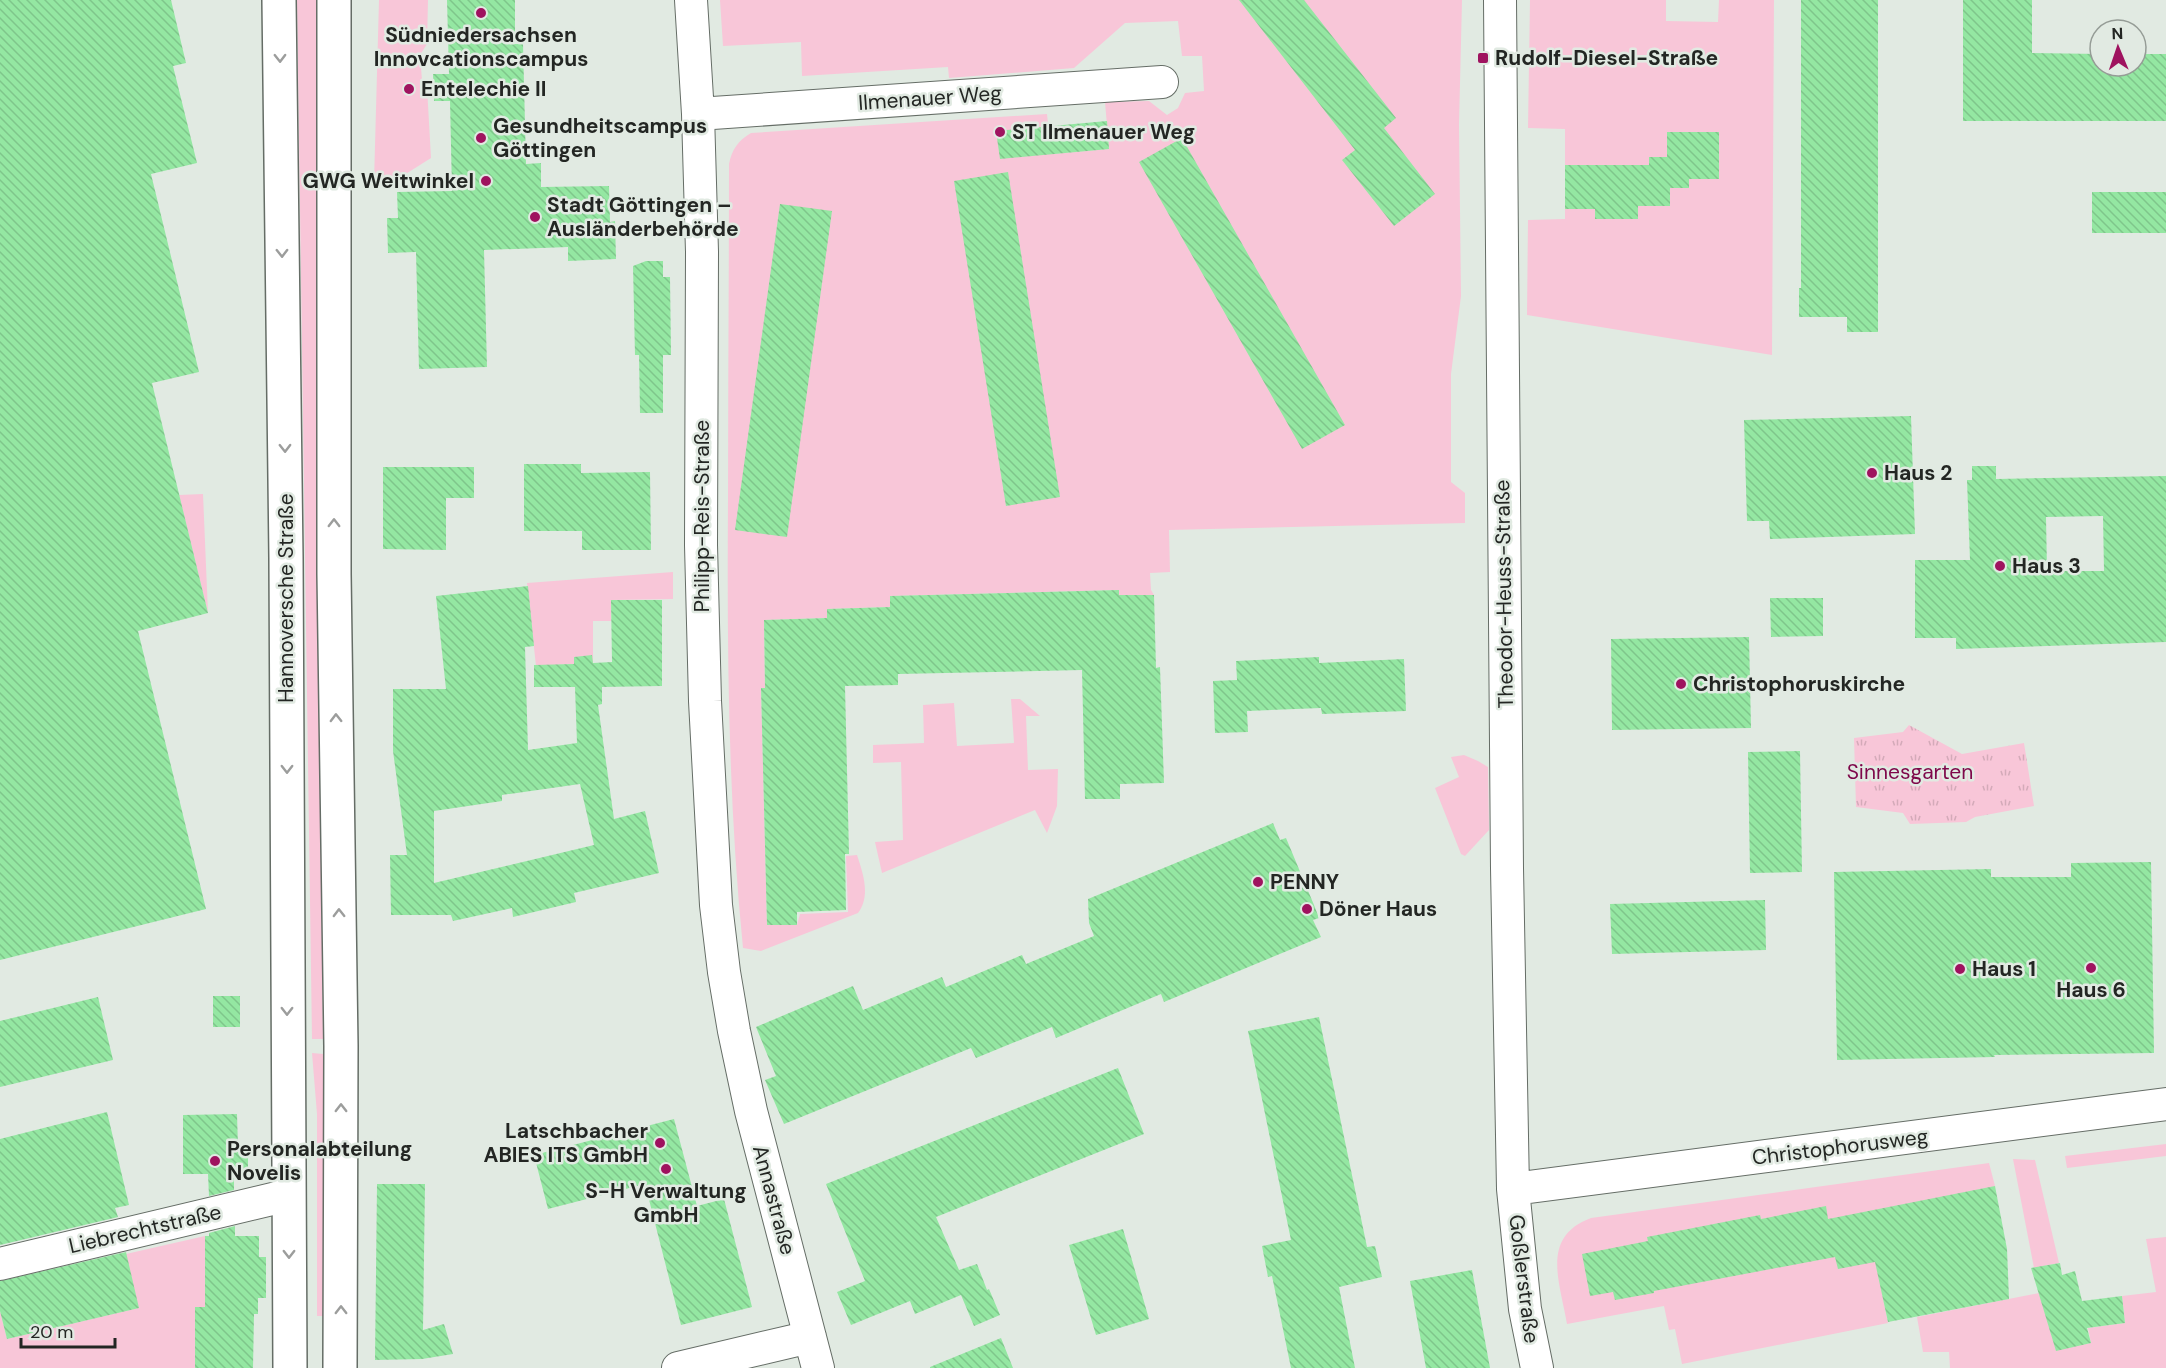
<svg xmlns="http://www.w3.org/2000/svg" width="2166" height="1368" viewBox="0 0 2166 1368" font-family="'DM Sans',sans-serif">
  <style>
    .grass { fill: #f8c6d8 }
    .park { fill: url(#park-tufts) }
    .building { fill: url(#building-back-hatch); fill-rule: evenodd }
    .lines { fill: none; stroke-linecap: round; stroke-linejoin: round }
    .minor-casing { stroke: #656d66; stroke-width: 34 }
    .major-casing { stroke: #656d66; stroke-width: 36 }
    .minor { stroke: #fff; stroke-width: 32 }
    .major { stroke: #fff; stroke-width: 33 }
    .oneway { stroke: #9c9d9c }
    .poi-dot { fill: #9f135f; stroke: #e1eae2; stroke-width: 2 }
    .labels { text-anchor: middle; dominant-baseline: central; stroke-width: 5; stroke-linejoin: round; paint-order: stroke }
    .poi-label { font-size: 21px; font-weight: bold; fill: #232623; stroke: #e1eae2; text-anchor: start }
    .street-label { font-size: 21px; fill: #232623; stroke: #e1eae2 }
    .park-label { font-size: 21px; fill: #7e074a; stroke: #e1eae2 }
  </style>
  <defs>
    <pattern id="park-tufts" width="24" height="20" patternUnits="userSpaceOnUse" patternTransform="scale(1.5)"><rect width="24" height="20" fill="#f8c6d8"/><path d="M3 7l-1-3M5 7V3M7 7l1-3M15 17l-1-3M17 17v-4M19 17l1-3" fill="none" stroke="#d4aab9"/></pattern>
    <pattern id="building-back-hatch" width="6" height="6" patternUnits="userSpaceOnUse" patternTransform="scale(1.5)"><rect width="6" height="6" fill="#94e7a2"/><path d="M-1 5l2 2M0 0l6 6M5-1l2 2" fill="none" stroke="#7fc68b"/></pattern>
  </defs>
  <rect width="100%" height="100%" fill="#e1eae2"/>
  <!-- grass -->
  <path class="grass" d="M297 0H316V394L323 1039H312Z
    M379 0H428L427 44 420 55 422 80 427 87 431 158 393 182H374Z
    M720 0H1462L1459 125 1461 296 1451 374V482L1465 493V523L1169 530 1170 572 1150 573 1151 590 1154 595H1119L1118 590 890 596V607L827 609V618L764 620 765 688H761L767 925H797L800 914 848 912 846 856 857 855C863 873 871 896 858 913L761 951 743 948C728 799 727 649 728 500 728 388 729 276 729 164 732 149 738 141 751 133L1047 114 1051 154 1109 149 1105 102 1149 101 1167 115 1178 108 1185 93 1204 91 1202 56H1182L1178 21 1125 23 1074 68 949 78 948 67 802 76 801 42 723 46Z
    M1530 0H1666V21L1718 22 1719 0H1774L1772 355 1527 315 1528 220 1565 219V129L1528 128Z
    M203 494 208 613 179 495Z
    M673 572V599L611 600V621H593V663L536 666 527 583Z
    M1011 699H1020L1040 716H1026L1028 770 1058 769 1057 806 1047 833 1035 810 882 873 875 842 903 840 901 762 873 763V745L924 743 923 705 954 703 957 746 1014 743Z
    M1464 755 1478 761 1488 767 1489 830 1465 856 1461 854 1435 788 1459 777 1451 757Z
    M312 1053 323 1054 327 1316H317V1114Z
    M2166 1144V1156L2067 1168 2065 1156Z
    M2013 1159 2035 1160 2059 1263 2034 1268Z
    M1989 1163 1995 1186 1876 1262 1888 1323 1682 1364 1675 1329 1669 1330 1664 1306 1567 1324C1560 1282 1540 1237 1591 1218Z
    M205 1236V1307L195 1368H0V1311L7 1339 138 1308 126 1254Z
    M2166 1237V1368H1950L1949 1352H1923L1917 1317 2039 1293 2056 1350 2091 1343 2088 1328 2125 1323 2122 1296 2156 1292 2146 1239Z"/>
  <!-- park -->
  <path class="park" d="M1909 725 1962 754 2024 743 2034 806 1975 817 1966 822 1910 824 1903 813 1856 807 1854 738 1903 732Z"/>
  <!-- building -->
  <path class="building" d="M0 0H171L186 63 173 66 197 163 151 174 199 372 152 383 208 613 138 631 206 909 0 960Z
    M447 0H515V44H523L526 164 541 163V187L609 186 610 222 615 221 616 259 568 261V247L484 250 487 367 419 369 416 252 388 253 387 218H398L397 192 452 191 450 101H434L433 74H449Z
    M1239 0H1304L1396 118 1384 128 1435 194 1394 226 1342 160 1355 150Z
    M1801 0H1878V332H1847V317H1799V288H1801Z
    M1963 0H2032V53L2100 54V66H2136V54H2166V121H1963Z
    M1107 121 1109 149 1000 159 996 131Z
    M1667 132H1719V179H1689V188H1670V206H1638V219H1595V209H1565V165H1649V157H1667Z
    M1182 138 1345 425 1302 449 1139 162Z
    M1008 172 1060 497 1006 506 954 181Z
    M2092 192H2166V233H2092Z
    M780 204 832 211 787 537 735 530Z
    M646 261H663V277H670L671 355H663V413H640L639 355H635L633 266Z
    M1911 416 1915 534 1770 539 1769 521H1747L1744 420Z
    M524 464H581V473L650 472 651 550H582V531H524Z
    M1972 466H1996V479L2166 476V642L1956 649V638H1915V560H1970L1967 480H1972ZM2103 516 2104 571H2047L2046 517Z
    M383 467H474V498H446V550L383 549Z
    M528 586 534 646 525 647 528 750 577 743 575 687H534V665L574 664V657L592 655 593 663 612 662 611 600H662V686L602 687V704L598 705 614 819 645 811 659 873 574 893 576 902 513 917 512 908 453 921 451 915H391L390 855H407L393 751V689H446L436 596ZM580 784 594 845 434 883V811L502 801V795Z
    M1119 590V595H1154L1156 668 1160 667 1164 783 1120 784V799H1085L1082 670 898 674V685L845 686 849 854H845L846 910 797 912V925H767L761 688H765L764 620 827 618V609L890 607V596Z
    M1770 598H1823V636L1771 637Z
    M1749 637 1751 728 1612 730 1611 639Z
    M1319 657V663L1404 659 1406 711 1322 714 1321 708 1247 711 1248 732 1215 733 1213 681 1237 680 1236 661Z
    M1800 751 1802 872 1750 873 1748 752Z
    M1273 823 1280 840 1286 838 1314 905 1319 918 1313 920 1321 937 1164 1002 1161 994 1056 1038 1052 1027 976 1058 971 1048 784 1124 765 1080 776 1076 756 1027 853 986 863 1010 942 977 946 987 1022 955 1026 964 1094 936 1089 923 1088 899Z
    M2151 862 2154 1053 1994 1055 1995 1057 1837 1060 1834 872 1991 869V877H2071V863Z
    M1765 900 1766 950 1612 954 1610 904Z
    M213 996H240V1027H213Z
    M98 997 113 1060 0 1087V1021Z
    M1319 1017 1367 1247 1375 1246 1382 1277 1339 1287 1355 1368H1291L1272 1276 1268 1277 1262 1246 1291 1240 1248 1031Z
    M1118 1068 1144 1134 936 1217 959 1270 977 1264 987 1290 989 1289 1000 1315 974 1326 961 1295 915 1314 910 1301 851 1325 837 1292 865 1281 826 1184Z
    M107 1112 129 1205 115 1208 118 1217 0 1245V1139Z
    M237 1114 238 1147H248V1174H234V1190L209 1196 208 1174H183V1115Z
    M674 1119 697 1206 724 1199 752 1307 681 1325 645 1184 548 1209 534 1155Z
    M377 1184H425L423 1330 444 1324 453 1354 422 1359 375 1360Z
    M1995 1186 2007 1249 2009 1299 1888 1322 1875 1262 1838 1269 1835 1257 1654 1291V1293L1615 1300 1613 1292 1590 1296 1582 1254 1648 1241 1647 1237 1760 1215 1761 1219 1826 1206 1828 1219Z
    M235 1226V1236H259V1257H266V1298H258V1314H254L253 1368H195V1307H205V1236H209V1233Z
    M1123 1229 1149 1319 1096 1335 1069 1245Z
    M126 1252 139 1308 7 1339 0 1311V1281Z
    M2060 1263 2062 1275 2075 1271 2082 1301 2122 1296 2125 1323 2087 1328 2091 1343 2056 1351 2031 1268Z
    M1472 1270 1490 1368H1426L1410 1281Z
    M1001 1338 1013 1368H930V1367Z"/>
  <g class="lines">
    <!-- minor casing -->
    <g class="minor-casing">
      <path id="minor" d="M691 0 698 114 702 252 701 545 705 701 716 905 724 972 734 1031 751 1111 818 1368
        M1500 0 1507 868 1513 1189 1525 1309 1537 1368
        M698 114 1162 82
        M1513 1189 2166 1104
        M0 1264 289 1195
        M678 1368 810 1337"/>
    </g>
    <!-- major casing -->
    <g class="major-casing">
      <path id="major" d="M279 0 286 558 290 1368
        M334 0V574L341 1046 340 1368"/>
    </g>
    <!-- minor -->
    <use href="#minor" class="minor"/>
    <!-- major -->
    <use href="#major" class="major"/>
  </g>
  <!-- one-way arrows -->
  <defs><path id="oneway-chevron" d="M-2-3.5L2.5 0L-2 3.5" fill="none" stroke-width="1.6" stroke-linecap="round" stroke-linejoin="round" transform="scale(1.5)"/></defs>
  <g class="oneway">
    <use href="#oneway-chevron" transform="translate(280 58) rotate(89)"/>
    <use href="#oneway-chevron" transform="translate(282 253) rotate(89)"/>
    <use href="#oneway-chevron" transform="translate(285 448) rotate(89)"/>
    <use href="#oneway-chevron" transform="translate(334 523) rotate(-90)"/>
    <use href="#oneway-chevron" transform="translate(336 718) rotate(-91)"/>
    <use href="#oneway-chevron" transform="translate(287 769) rotate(90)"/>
    <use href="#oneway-chevron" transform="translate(339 913) rotate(-91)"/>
    <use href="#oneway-chevron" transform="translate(287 1011) rotate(90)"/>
    <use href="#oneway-chevron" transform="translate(341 1108) rotate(-90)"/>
    <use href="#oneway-chevron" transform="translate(289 1254) rotate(90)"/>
    <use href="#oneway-chevron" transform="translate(341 1310) rotate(-90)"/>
  </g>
  <!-- markers -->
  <g class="poi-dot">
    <circle cx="481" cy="13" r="6"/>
    <rect x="1477" y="52" width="12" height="12" rx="3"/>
    <circle cx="409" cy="89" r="6"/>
    <circle cx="1000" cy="132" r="6"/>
    <circle cx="481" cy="138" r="6"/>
    <circle cx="486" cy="181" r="6"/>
    <circle cx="535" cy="217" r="6"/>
    <circle cx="1872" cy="473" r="6"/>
    <circle cx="2000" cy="566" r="6"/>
    <circle cx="1681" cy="684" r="6"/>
    <circle cx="1258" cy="882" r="6"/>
    <circle cx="1307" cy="909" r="6"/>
    <circle cx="2091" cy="968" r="6"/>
    <circle cx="1960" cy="969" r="6"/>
    <circle cx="660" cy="1143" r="6"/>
    <circle cx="215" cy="1161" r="6"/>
    <circle cx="666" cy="1169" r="6"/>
  </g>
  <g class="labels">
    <!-- poi labels -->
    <g class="poi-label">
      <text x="481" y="35" text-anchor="middle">Südniedersachsen<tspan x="481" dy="24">Innovcationscampus</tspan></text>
      <text x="1495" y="58">Rudolf-Diesel-Straße</text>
      <text x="421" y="89">Entelechie II</text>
      <text x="493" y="126">Gesundheitscampus<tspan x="493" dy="24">Göttingen</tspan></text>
      <text x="1012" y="132">ST Ilmenauer Weg</text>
      <text x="474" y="181" text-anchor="end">GWG Weitwinkel</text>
      <text x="547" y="205">Stadt Göttingen –<tspan x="547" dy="24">Ausländerbehörde</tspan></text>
      <text x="1884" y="473">Haus 2</text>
      <text x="2012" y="566">Haus 3</text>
      <text x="1693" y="684">Christophoruskirche</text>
      <text x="1270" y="882">PENNY</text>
      <text x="1319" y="909">Döner Haus</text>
      <text x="1972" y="969">Haus 1</text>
      <text x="2091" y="990" text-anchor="middle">Haus 6</text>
      <text x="648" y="1131" text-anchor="end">Latschbacher<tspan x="648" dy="24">ABIES ITS GmbH</tspan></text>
      <text x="227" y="1149">Personalabteilung<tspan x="227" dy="24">Novelis</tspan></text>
      <text x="666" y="1191" text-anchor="middle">S-H Verwaltung<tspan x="666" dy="24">GmbH</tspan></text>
    </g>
    <!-- street labels -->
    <g class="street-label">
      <text transform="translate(930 98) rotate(-4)">Ilmenauer Weg</text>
      <text transform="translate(702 516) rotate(-90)">Philipp-Reis-Straße</text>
      <text transform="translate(1504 594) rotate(-91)">Theodor-Heuss-Straße</text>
      <text transform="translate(286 598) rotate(-90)">Hannoversche Straße</text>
      <text transform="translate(1840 1147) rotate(-7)">Christophorusweg</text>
      <text transform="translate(774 1200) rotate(75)">Annastraße</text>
      <text transform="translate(145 1229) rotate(-13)">Liebrechtstraße</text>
      <text transform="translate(1524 1279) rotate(83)">Goßlerstraße</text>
    </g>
    <!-- park labels -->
    <g class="park-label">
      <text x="1910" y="772">Sinnesgarten</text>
    </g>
  </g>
  <!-- north arrow -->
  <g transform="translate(2118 48) rotate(358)"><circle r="28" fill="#e1eae2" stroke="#959c96" stroke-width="1.5"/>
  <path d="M0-4.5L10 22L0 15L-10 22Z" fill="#9f135f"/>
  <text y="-9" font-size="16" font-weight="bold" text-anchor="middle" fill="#232623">N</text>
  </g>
  <!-- scale -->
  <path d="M21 1338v9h94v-9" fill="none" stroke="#232623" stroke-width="3"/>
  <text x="30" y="1338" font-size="18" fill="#232623" stroke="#e1eae2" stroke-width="4.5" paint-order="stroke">20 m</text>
</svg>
